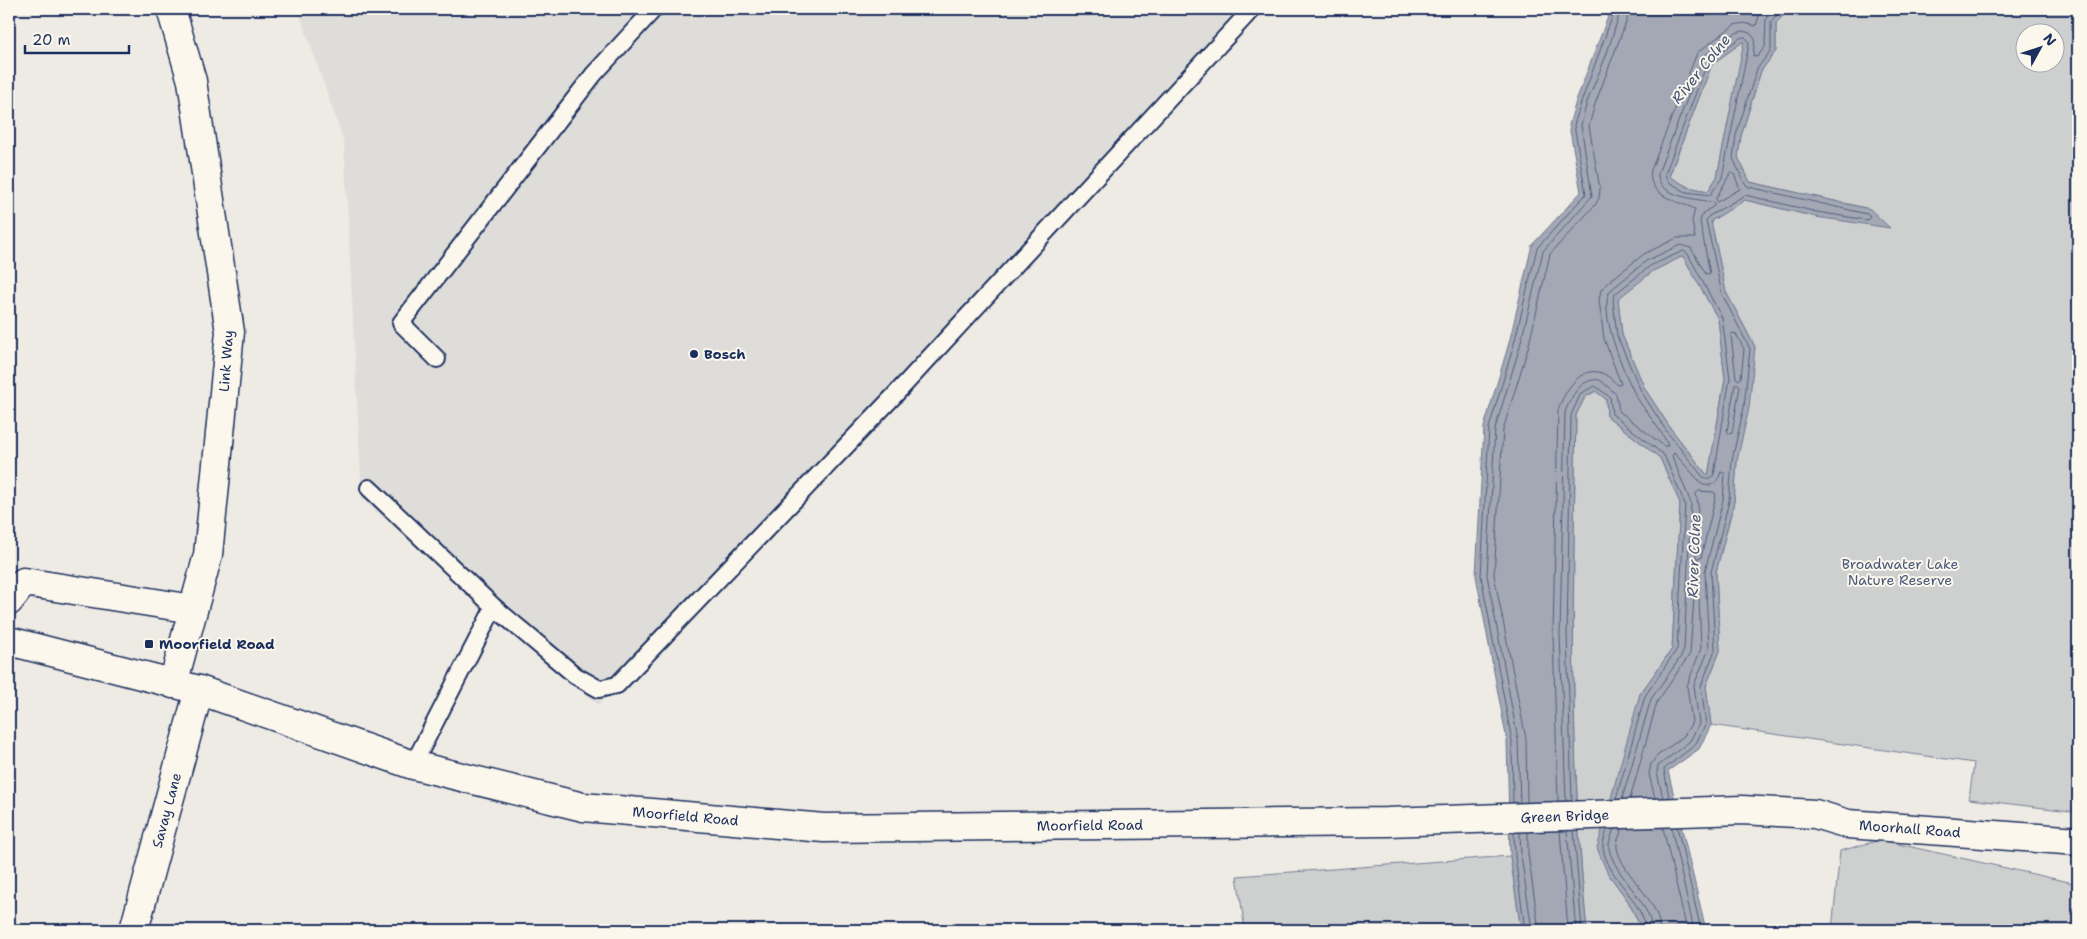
<svg xmlns="http://www.w3.org/2000/svg" width="2087" height="939" viewBox="0 0 2087 939" font-family="'Shantell Sans',sans-serif">
  <style>
    .built { fill: #deddda }
    .green { fill: #cecfcf; stroke: #747f96; fill-rule: evenodd }
    .water { fill: #a3a8b4; stroke: #6d7892; fill-rule: evenodd }
    .lines { fill: none; stroke-linecap: round; stroke-linejoin: round }
    .shore { stroke: #515f80; stroke-width: 1 }
    .lane-casing { stroke: #1b2f5e; stroke-width: 20 }
    .street-casing { stroke: #1b2f5e; stroke-width: 31 }
    .secondary-casing { stroke: #1b2f5e; stroke-width: 31 }
    .lane { stroke: #fbf7ec; stroke-width: 16 }
    .street { stroke: #fbf7ec; stroke-width: 28 }
    .secondary { stroke: #fbf7ec; stroke-width: 28 }
    .poi-dot { fill: #1b2f5e; stroke: #fbf7ec; stroke-width: 2 }
    .labels { text-anchor: middle; dominant-baseline: central; stroke-width: 4; stroke-linejoin: round; paint-order: stroke }
    .poi-label { font-size: 14px; font-weight: bold; fill: #1b2f5e; stroke: #fbf7ec; text-anchor: start }
    .street-label { font-size: 14px; fill: #1b2f5e; stroke: #fbf7ec }
    .park-label { font-size: 14px; fill: #48577a; stroke: #fbf7ec }
    .water-label { font-size: 15px; font-style: italic; fill: #445378; stroke: #fbf7ec }
  </style>
  <rect width="100%" height="100%" fill="#eeebe4"/>
  <filter id="ink" filterUnits="userSpaceOnUse"><feTurbulence type="fractalNoise" baseFrequency=".02" numOctaves="2"/><feDisplacementMap in="SourceGraphic" scale="10" xChannelSelector="R" yChannelSelector="G"/><feConvolveMatrix kernelMatrix="1 2 1 2 8 2 1 2 1" color-interpolation-filters="sRGB"/></filter>
  <g filter="url(#ink)">
    <!-- built -->
    <path class="built" d="M298 9H1255L598 705 362 499 344 142Z"/>
    <!-- green -->
    <path class="green" d="M1790 9H2078V812L1969 799 1974 763 1711 725 1706 686 1720 651 1716 572 1734 502 1737 461 1755 347 1726 292 1711 221 1745 200 1816 217 1870 209 1750 182 1738 157 1741 136 1761 71 1776 51V23ZM2024 32H2054V62H2024Z
      M1745 40 1717 177 1708 191 1688 187 1669 177 1712 64Z
      M1683 256 1718 319 1725 379 1708 476 1671 429 1645 389 1622 335 1618 298 1653 271Z
      M1596 391 1606 399 1607 416 1660 458 1680 503 1672 649 1640 694 1607 872 1628 901 1642 930H1587C1569 759 1573 587 1576 415L1585 397Z
      M1880 840 2078 884V930H1832L1840 851Z
      M1510 856 1521 930H1245L1237 876Z"/>
    <!-- water -->
    <path class="water" d="M1611 9H1790L1776 23V51L1761 71 1741 136 1738 157 1750 182 1870 209 1890 228 1816 217 1745 200 1711 221 1726 292 1755 347 1749 408 1737 461 1734 502 1716 572 1720 651 1706 686 1711 725 1699 749 1668 771 1706 930H1642L1628 901 1607 872 1597 848 1640 694 1672 649 1680 503 1660 458 1607 416 1606 399 1595 391 1585 397 1576 415C1573 587 1569 759 1587 930H1521L1510 856 1507 741 1476 576 1484 427 1509 343 1532 245 1581 192 1569 125 1577 98ZM1744 41 1717 177 1708 191 1688 187 1669 176 1712 64ZM1683 256 1718 319 1725 379 1708 476 1671 429 1645 389 1622 335 1618 299 1653 271Z"/>
    <g class="lines">
      <!-- shore -->
      <path class="shore" d="M1745 37 1748 40 1749 44 1722 178 1710 195 1686 192 1667 181 1665 174 1708 61 1740 38Z
        M1731 173 1734 174 1740 189 1717 202 1716 199Z
        M1684 251 1688 254 1722 318 1730 378 1714 475 1708 479 1703 477 1667 432 1641 391 1617 336 1613 300 1615 294 1650 266Z
        M1733 333 1736 334 1744 349 1741 378 1739 380 1736 378 1731 335Z
        M1738 384 1740 386 1732 433 1729 434 1727 431 1735 385Z
        M1699 491 1714 492 1716 495 1701 558 1698 559 1696 557 1698 504 1696 494Z
        M1669 797 1664 769 1695 745 1706 724 1701 686 1715 650 1711 572 1729 501 1732 460 1744 407 1750 349 1722 294 1706 220 1709 216 1745 195 1817 212 1867 220 1870 217 1867 214 1749 187 1745 184 1733 158 1736 135 1757 69 1771 50V21L1783 9
        M1622 799 1651 699 1682 655 1684 649 1691 503 1672 456 1674 453 1703 485C1714 487 1718 481 1721 472L1725 474 1723 500 1705 571 1709 649 1694 685 1699 724 1690 741 1658 766 1657 773 1663 798
        M1630 799 1657 702 1690 654 1694 597 1697 595 1699 597 1701 648 1687 686 1692 722 1684 736 1657 756 1651 764 1649 774 1655 798
        M1558 801 1553 634 1558 410C1564 393 1579 365 1602 373 1608 375 1613 381 1618 385L1621 384 1604 339 1599 300 1601 290 1606 284 1644 254 1677 238H1695L1692 221 1695 209C1678 201 1646 196 1651 170L1697 53 1734 25 1744 23 1756 26 1759 16 1763 9
        M1566 801 1560 634 1565 412C1571 397 1581 377 1600 380L1616 394 1619 411 1664 446H1668C1665 434 1642 408 1635 394 1625 375 1596 308 1611 290L1646 261 1680 245 1691 248 1706 274H1710L1700 221 1703 213 1714 206V203C1700 198 1657 199 1658 173L1704 56 1736 33 1743 31 1750 33 1755 39 1753 56 1757 57 1765 47 1766 19 1774 9
        M1572 801 1567 634 1571 415 1581 393 1595 386 1610 397 1612 414 1664 455 1685 504 1677 649 1645 696 1616 799
        M1527 802 1526 739 1494 575 1503 430 1528 348 1550 254 1595 205 1599 198 1600 189 1589 126 1595 104 1628 17 1629 9
        M1513 803 1512 741 1481 576 1489 428 1514 344 1537 248 1586 194 1574 125 1582 100 1615 9
        M1520 803 1518 740 1487 575 1495 429 1520 346 1543 251 1592 196 1581 125 1587 102 1606 56 1621 9
        M1671 827 1694 930
        M1677 827 1701 930
        M1663 828 1687 930
        M1614 829C1612 835 1608 843 1609 848 1614 876 1650 900 1652 930
        M1622 829C1620 835 1616 842 1617 848 1623 877 1659 898 1660 930
        M1607 830C1606 835 1602 843 1603 848 1608 879 1642 899 1646 930
        M1560 831 1568 930
        M1567 831 1576 930
        M1574 831 1582 930
        M1528 832V854L1539 930
        M1514 833 1515 856 1525 930
        M1520 833 1521 855 1532 930"/>
      <!-- lane casing -->
      <g class="lane-casing">
        <path id="lane" d="M437 359 401 323 594 74 654 9
          M369 488 494 607 576 676 599 689 617 685 892 398 1252 9
          M413 765 494 607"/>
      </g>
      <!-- street casing -->
      <g class="street-casing">
        <g id="street">
          <path d="M171 9 192 81 230 332 208 555 173 684"/>
          <path d="M9 601 24 582 193 609"/>
          <path id="s1" d="M134 930 199 690"/>
        </g>
      </g>
      <!-- secondary casing -->
      <g class="secondary-casing">
        <g id="secondary">
          <path id="s2" d="M9 641 199 690 413 765 583 807 824 828 1387 822 1742 810 1815 814 1848 824 2078 841"/>
        </g>
      </g>
      <!-- lane -->
      <use href="#lane" class="lane"/>
      <!-- street -->
      <use href="#street" class="street"/>
      <!-- secondary -->
      <use href="#secondary" class="secondary"/>
    </g>
  </g>
  <!-- markers -->
  <g class="poi-dot">
    <circle cx="694" cy="354" r="5"/>
    <rect x="144" y="639" width="10" height="10" rx="2.5"/>
  </g>
  <g class="labels">
    <!-- poi labels -->
    <g class="poi-label">
      <text x="704" y="354">Bosch</text>
      <text x="159" y="644">Moorfield Road</text>
    </g>
    <!-- street labels -->
    <g class="street-label">
      <text transform="translate(226 361) rotate(-86)">Link Way</text>
      <text stroke="none"><textPath href="#s1" startOffset="124">Savay Lane</textPath></text>
      <text stroke="none"><textPath href="#s2" startOffset="701">Moorfield Road</textPath></text>
      <text stroke="none"><textPath href="#s2" startOffset="1581">Green Bridge</textPath></text>
      <text stroke="none"><textPath href="#s2" startOffset="1106">Moorfield Road</textPath></text>
      <text stroke="none"><textPath href="#s2" startOffset="1928">Moorhall Road</textPath></text>
    </g>
    <!-- park labels -->
    <g class="park-label">
      <text x="1900" y="564">Broadwater Lake<tspan x="1900" dy="16">Nature Reserve</tspan></text>
    </g>
    <!-- water labels -->
    <g class="water-label">
      <text transform="translate(1701 69) rotate(-51)">River Colne</text>
      <text transform="translate(1694 556) rotate(-88)">River Colne</text>
    </g>
  </g>
  <!-- margin -->
  <rect width="2087" height="939" fill="none" stroke="#fbf7ec" stroke-width="30"/>
  <rect x="15" y="15" width="2057" height="909" fill="none" stroke="#1b2f5e" stroke-width="2" filter="url(#ink)"/>
  <!-- north arrow -->
  <g transform="translate(2040 48) rotate(50)"><circle r="24" fill="#fbf7ec" stroke="#a1a7b3"/>
  <path d="M0-4L9 19L0 12L-9 19Z" fill="#1b2f5e"/>
  <text y="-8" font-size="14" font-weight="bold" text-anchor="middle" fill="#1b2f5e">N</text>
  </g>
  <!-- scale -->
  <path d="M25 45v8h104v-8" fill="none" stroke="#1b2f5e" stroke-width="2.5"/>
  <text x="32" y="45" font-size="15" fill="#1b2f5e" stroke="#fbf7ec" stroke-width="4" paint-order="stroke">20 m</text>
</svg>
